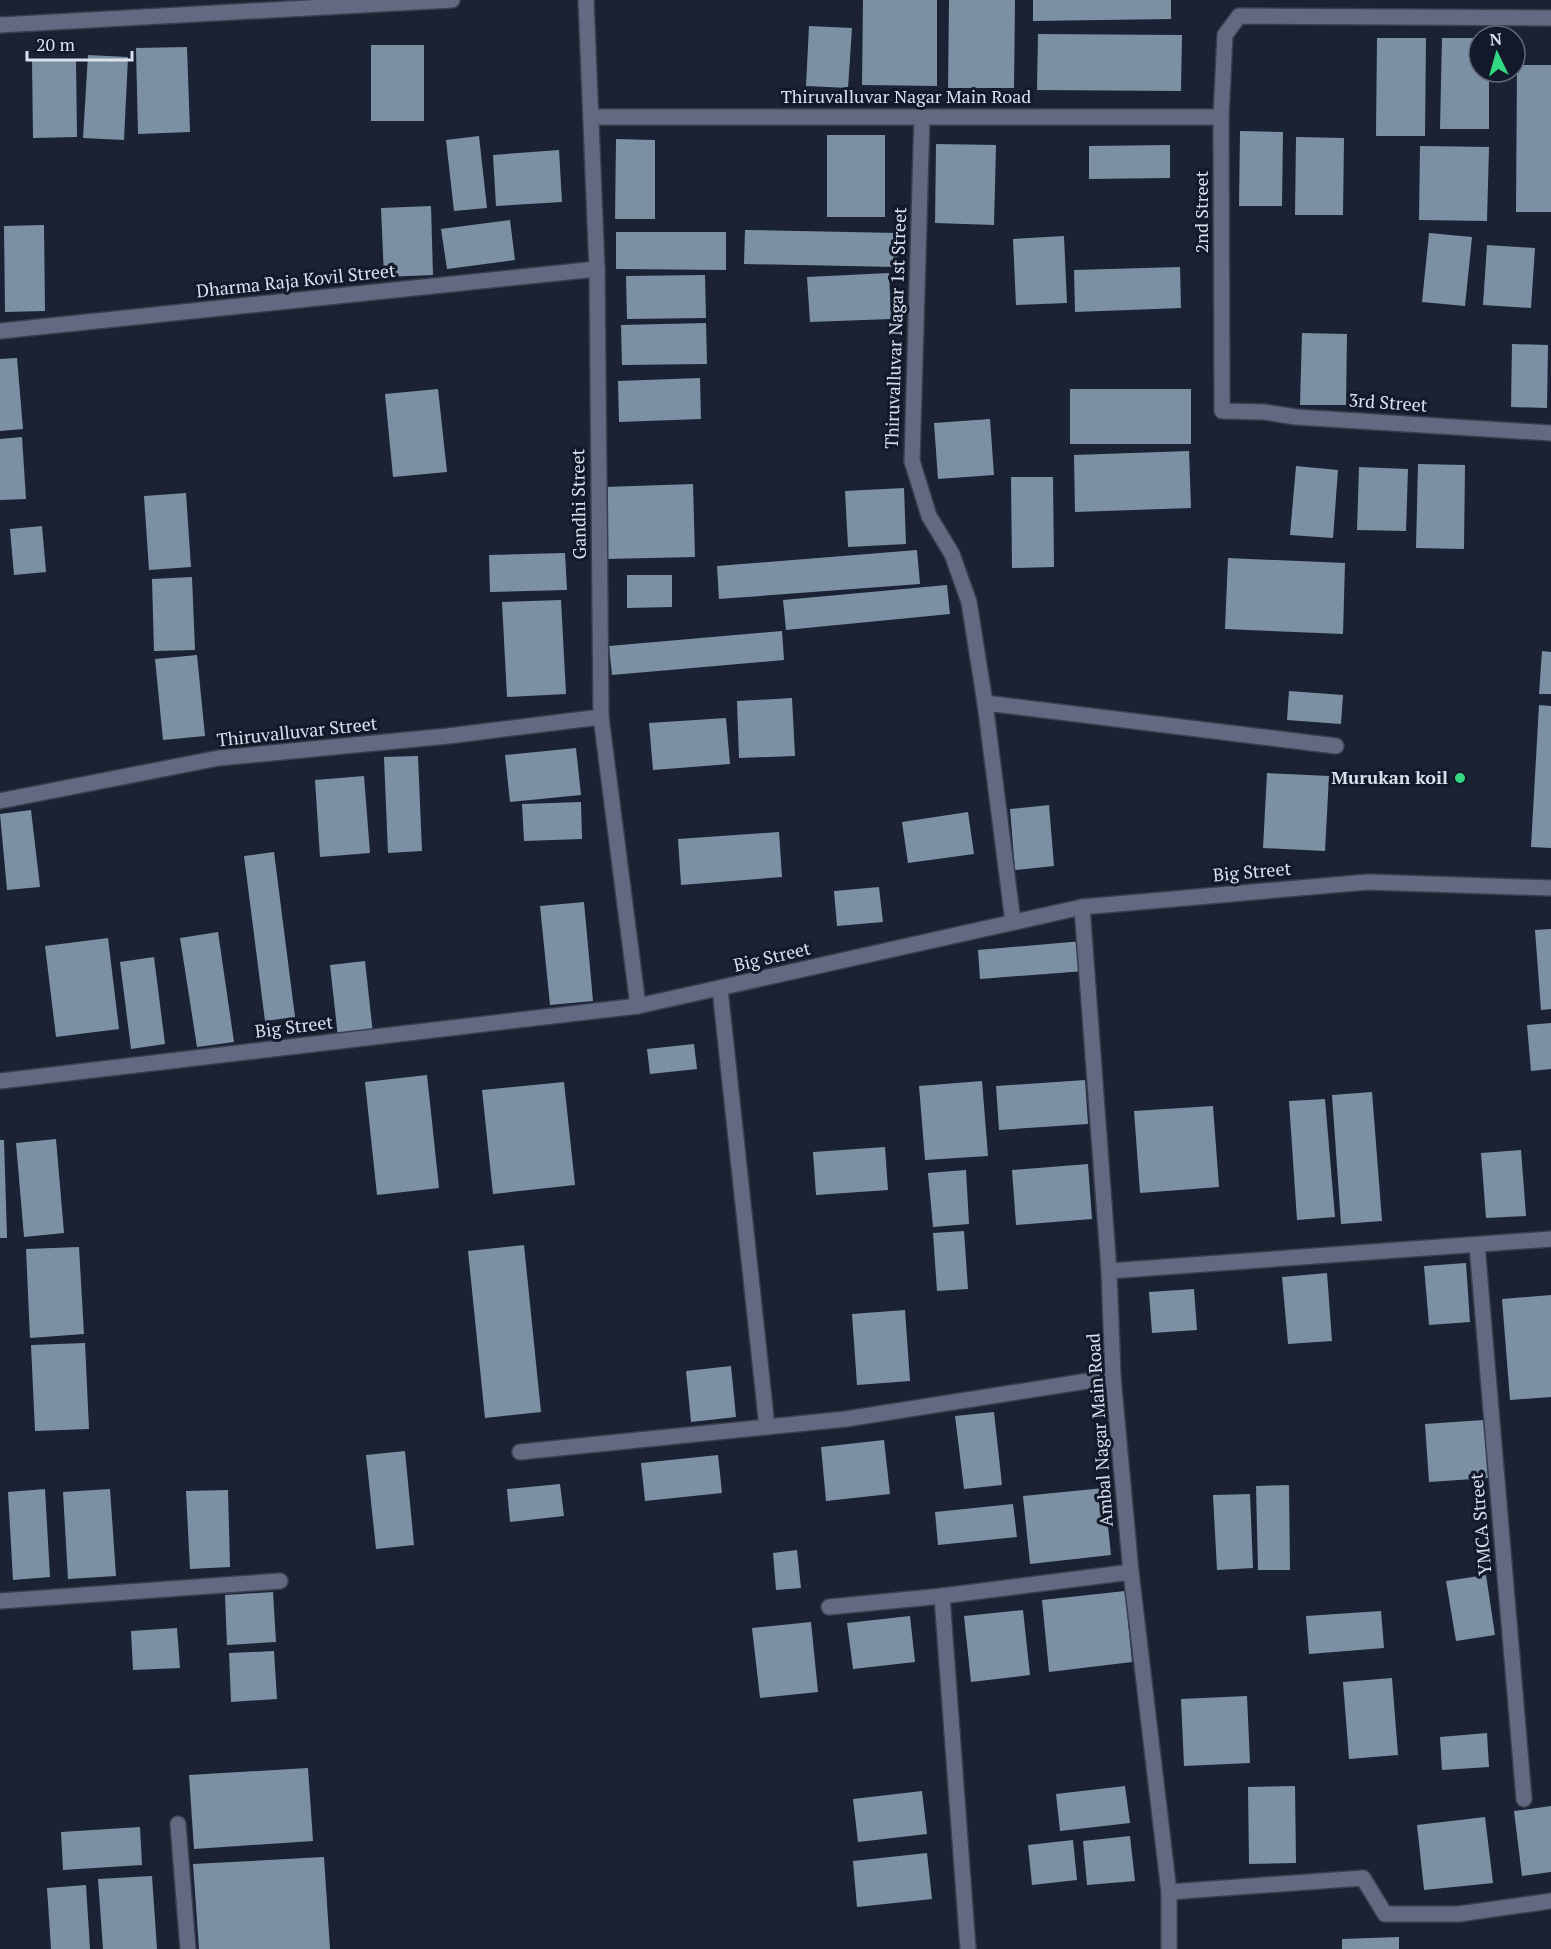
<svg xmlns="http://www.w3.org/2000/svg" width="1551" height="1949" font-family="'PT Serif',serif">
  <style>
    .building { fill: #7c90a3 }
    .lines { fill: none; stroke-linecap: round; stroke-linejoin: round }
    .minor-casing { stroke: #393e4d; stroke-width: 18 }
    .minor { stroke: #616a80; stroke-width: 15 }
    .poi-dot { fill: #33d882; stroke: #12192a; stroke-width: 2 }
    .labels { text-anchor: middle; stroke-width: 6; stroke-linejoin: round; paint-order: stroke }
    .street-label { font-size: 18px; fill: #dae0ec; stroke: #12192a }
    .poi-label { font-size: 18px; font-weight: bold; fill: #dae0ec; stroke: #12192a; text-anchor: end }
  </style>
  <rect width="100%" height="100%" fill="#1b2234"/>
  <!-- building -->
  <g class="building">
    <path d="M863,0H937V86L862,85Z"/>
    <path d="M949,0H1015L1014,88H948Z"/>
    <path d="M1033,0H1171V19L1033,21Z"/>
    <path d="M809,26L852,28L848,88L806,86Z"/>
    <path d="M1038,34L1182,35L1181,91L1037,90Z"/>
    <path d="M1377,38H1426L1425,136H1376Z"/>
    <path d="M1442,38H1479V72H1489V129H1440Z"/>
    <rect x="371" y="45" width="53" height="76"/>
    <path d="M187,47L190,132L138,134L136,48Z"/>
    <path d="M88,55L128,57L124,140L83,138Z"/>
    <path d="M76,59L77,137L33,138L32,60Z"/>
    <path d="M1517,65H1551V212H1516Z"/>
    <path d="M1240,131L1283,132L1282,206H1239Z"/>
    <rect x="827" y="135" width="58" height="82"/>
    <path d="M479,136L487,208L454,211L446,140Z"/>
    <path d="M1296,137L1344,138L1343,215H1295Z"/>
    <path d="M616,139L655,140V219H615Z"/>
    <path d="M936,144L996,145L994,225L935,223Z"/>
    <path d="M1170,145V178L1089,179V146Z"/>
    <path d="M1420,146L1489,147L1487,221L1419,220Z"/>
    <path d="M559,150L562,202L496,206L493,155Z"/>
    <path d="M431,206L433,275L384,277L381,208Z"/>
    <path d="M510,220L515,260L447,269L441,229Z"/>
    <path d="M44,225L45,311L5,312L4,226Z"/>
    <path d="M745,230L898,233L897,267L744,264Z"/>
    <path d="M616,232H726V270L616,269Z"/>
    <path d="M1429,233L1472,237L1465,306L1422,302Z"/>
    <path d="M1064,236L1067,303L1016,305L1013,239Z"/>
    <path d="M1487,245L1535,248L1531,308L1483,305Z"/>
    <path d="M1180,267L1181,308L1075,312L1074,270Z"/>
    <path d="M889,273L891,319L810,322L807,277Z"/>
    <path d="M705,275L706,318L627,319L626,276Z"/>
    <path d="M706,323L707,364L622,365L621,325Z"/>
    <path d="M1302,333L1347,334L1346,405H1300Z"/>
    <path d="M1512,344L1548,345L1547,408L1511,407Z"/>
    <path d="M17,358L23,429L0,431V359Z"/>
    <path d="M700,378L701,419L619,422L618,381Z"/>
    <path d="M438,389L447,472L393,477L385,394Z"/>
    <rect x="1070" y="389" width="121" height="55"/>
    <path d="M990,419L994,475L938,479L934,423Z"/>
    <path d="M22,437L26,499L0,500V439Z"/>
    <path d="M1189,451L1191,508L1075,512L1074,455Z"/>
    <path d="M1418,464L1465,465L1464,549L1416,548Z"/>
    <path d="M1296,466L1338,470L1333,538L1290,535Z"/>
    <path d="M1359,467L1408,469L1406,531L1357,530Z"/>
    <path d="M1011,477H1053L1054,567L1012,568Z"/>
    <path d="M693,484L695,557L605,559L604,487Z"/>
    <path d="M904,488L906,544L848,547L845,491Z"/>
    <path d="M186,493L191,567L149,570L144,496Z"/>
    <path d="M42,526L46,572L14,575L10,529Z"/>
    <path d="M917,550L920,584L719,599L717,566Z"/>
    <path d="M565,553L567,590L490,592L489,555Z"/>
    <path d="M1228,558L1345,563L1343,634L1225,629Z"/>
    <path d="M627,575H672V607L627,608Z"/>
    <path d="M192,577L195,650L154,651L152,579Z"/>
    <path d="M947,585L950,614L786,630L783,600Z"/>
    <path d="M561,600L566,694L507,697L502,602Z"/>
    <path d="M782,631L784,660L612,675L609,646Z"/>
    <path d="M1542,651L1551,652V694H1539Z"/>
    <path d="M197,655L205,736L163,740L155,659Z"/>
    <path d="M1289,691L1343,695L1341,724L1287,720Z"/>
    <path d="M792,698L795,756L739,758L737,701Z"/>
    <path d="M1539,705L1551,706V848L1531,847Z"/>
    <path d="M726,718L730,764L653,770L649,723Z"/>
    <path d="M576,748L581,795L510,802L505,755Z"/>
    <path d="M418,756L422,851L388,853L384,757Z"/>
    <path d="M1267,773L1329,776L1325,851L1263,848Z"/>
    <path d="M364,776L370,853L320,857L315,780Z"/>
    <path d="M581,802L582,839L524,841L522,804Z"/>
    <path d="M1049,805L1054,866L1015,870L1010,809Z"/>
    <path d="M31,810L40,887L7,890L0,814Z"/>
    <path d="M968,812L974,854L908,863L902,822Z"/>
    <path d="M779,832L782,877L681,885L678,839Z"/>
    <path d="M274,852L295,1017L265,1021L244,856Z"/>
    <path d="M879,887L883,922L837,926L834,891Z"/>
    <path d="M584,902L593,1001L550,1005L540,906Z"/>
    <path d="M1551,929V1009L1541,1010L1535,930Z"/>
    <path d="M218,932L234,1042L197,1047L180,938Z"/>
    <path d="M108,938L119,1029L56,1037L45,946Z"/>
    <path d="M1083,941L1085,971L980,979L978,950Z"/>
    <path d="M154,957L165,1044L131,1049L120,962Z"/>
    <path d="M365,961L373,1034L338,1037L330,965Z"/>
    <path d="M1551,1023V1069L1531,1071L1527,1025Z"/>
    <path d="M694,1044L697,1069L650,1074L647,1049Z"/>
    <path d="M427,1075L439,1188L377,1195L365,1082Z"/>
    <path d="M1085,1080L1088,1124L999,1130L996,1086Z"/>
    <path d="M982,1081L988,1156L925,1160L919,1086Z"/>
    <path d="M564,1082L575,1185L493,1194L482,1090Z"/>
    <path d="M1372,1092L1382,1221L1341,1224L1332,1095Z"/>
    <path d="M1325,1099L1335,1217L1297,1220L1289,1101Z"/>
    <path d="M1213,1106L1219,1187L1140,1193L1134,1111Z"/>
    <path d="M56,1139L64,1233L24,1237L16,1143Z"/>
    <path d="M0,1140H4L7,1238H0Z"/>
    <path d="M885,1147L888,1190L816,1195L813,1152Z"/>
    <path d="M1521,1150L1526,1216L1486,1218L1481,1153Z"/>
    <path d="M1088,1164L1092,1219L1016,1225L1012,1170Z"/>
    <path d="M966,1170L969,1224L933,1227L928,1173Z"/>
    <path d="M964,1231L968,1289L937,1291L933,1233Z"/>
    <path d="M524,1245L541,1412L485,1418L468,1251Z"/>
    <path d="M79,1247L84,1334L30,1338L26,1249Z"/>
    <path d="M1466,1263L1470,1322L1429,1325L1424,1266Z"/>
    <path d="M1327,1273L1332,1341L1288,1344L1282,1277Z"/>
    <path d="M1194,1289L1197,1330L1152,1333L1149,1292Z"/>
    <path d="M1551,1295V1397L1510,1400L1502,1299Z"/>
    <path d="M905,1310L910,1381L857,1385L852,1314Z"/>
    <path d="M85,1343L89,1429L35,1431L31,1345Z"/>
    <path d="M731,1366L736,1417L691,1422L686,1371Z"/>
    <path d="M994,1412L1002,1485L964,1489L955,1416Z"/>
    <path d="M1484,1420L1488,1478L1429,1482L1425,1424Z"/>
    <path d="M884,1440L890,1494L826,1501L821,1447Z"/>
    <path d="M405,1451L414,1545L376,1549L366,1455Z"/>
    <path d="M718,1455L722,1493L645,1501L641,1463Z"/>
    <path d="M560,1484L564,1516L510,1522L507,1489Z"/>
    <path d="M1289,1485L1290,1570H1258L1256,1486Z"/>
    <path d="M1104,1488L1111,1555L1030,1564L1023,1496Z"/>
    <path d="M45,1489L50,1577L13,1580L8,1492Z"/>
    <path d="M110,1489L116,1576L68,1579L63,1492Z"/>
    <path d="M228,1490L230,1567L190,1569L186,1491Z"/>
    <path d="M1250,1494L1253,1568L1217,1570L1213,1495Z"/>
    <path d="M1013,1504L1017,1537L938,1545L935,1512Z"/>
    <path d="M797,1550L801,1588L776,1590L773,1553Z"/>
    <path d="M1486,1575L1495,1635L1456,1641L1446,1581Z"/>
    <path d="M1125,1591L1132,1662L1049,1672L1042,1600Z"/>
    <path d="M273,1592L276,1642L227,1645L225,1595Z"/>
    <path d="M1023,1610L1030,1675L971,1682L964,1616Z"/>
    <path d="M1381,1611L1384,1648L1309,1654L1306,1616Z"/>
    <path d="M910,1616L915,1662L853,1669L847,1623Z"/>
    <path d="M811,1622L818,1692L760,1698L752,1628Z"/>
    <path d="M177,1628L180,1668L133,1670L131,1631Z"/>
    <path d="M274,1651L277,1699L231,1702L229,1653Z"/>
    <path d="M1392,1678L1398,1755L1349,1759L1343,1682Z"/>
    <path d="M1247,1696L1250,1763L1184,1766L1181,1699Z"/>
    <path d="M1487,1733L1489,1767L1442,1770L1440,1737Z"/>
    <path d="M308,1768L313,1841L194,1849L189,1775Z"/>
    <path d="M1125,1786L1130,1823L1060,1831L1056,1794Z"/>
    <path d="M1295,1786L1296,1863L1249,1864L1248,1787Z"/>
    <path d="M922,1791L927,1834L858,1842L853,1799Z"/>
    <path d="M1551,1806V1872L1522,1876L1514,1811Z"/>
    <path d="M1485,1817L1493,1883L1424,1890L1417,1825Z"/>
    <path d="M140,1827L142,1865L63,1870L61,1832Z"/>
    <path d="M1130,1836L1135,1881L1087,1885L1083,1841Z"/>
    <path d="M1073,1840L1077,1880L1032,1885L1028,1845Z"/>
    <path d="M927,1853L932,1899L857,1907L853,1861Z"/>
    <path d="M324,1857L330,1949H199L193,1864Z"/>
    <path d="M152,1876L157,1949H103L98,1879Z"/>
    <path d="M86,1885L90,1949H51L47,1888Z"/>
    <path d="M1399,1937V1949H1342V1939Z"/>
  </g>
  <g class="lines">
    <defs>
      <g id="minor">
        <path d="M586,0L597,269L601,717L638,1006"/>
        <path d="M1551,18L1239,16L1225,35L1221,117L1222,411L1264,412L1296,417L1551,433"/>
        <path d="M0,25L452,0"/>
        <path d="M591,117H1221"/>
        <path d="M922,117L912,461L929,516L952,554L969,602L985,703L1013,922"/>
        <path d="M0,331L597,269"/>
        <path d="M985,703L1336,746"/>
        <path d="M0,801L219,758L448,736L601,717"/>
        <path d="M1082,907L1109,1271L1113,1377L1131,1572L1169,1892V1949"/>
        <path d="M720,989L767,1427"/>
        <path d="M0,1081L638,1006L1082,907L1368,882L1551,888"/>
        <path d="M1477,1245L1524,1799"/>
        <path d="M1109,1271L1551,1239"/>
        <path d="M520,1452L846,1419L1113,1377"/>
        <path d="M942,1596L968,1949"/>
        <path d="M0,1601L280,1581"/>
        <path d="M829,1607L942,1596L1131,1572"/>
        <path d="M178,1824L188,1949"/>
        <path d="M1169,1892L1363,1878L1385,1914H1459L1551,1901"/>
      </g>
    </defs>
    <!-- minor casing -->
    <use href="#minor" class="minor-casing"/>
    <!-- minor -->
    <use href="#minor" class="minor"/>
  </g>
  <!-- markers -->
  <circle class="poi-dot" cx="1460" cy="778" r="6"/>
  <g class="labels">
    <!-- street labels -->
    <g class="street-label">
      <text x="906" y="103">Thiruvalluvar Nagar Main Road</text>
      <text transform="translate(1202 212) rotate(-90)" y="6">2nd Street</text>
      <text transform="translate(296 281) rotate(-6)" y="6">Dharma Raja Kovil Street</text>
      <text transform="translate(896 328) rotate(-88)" y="6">Thiruvalluvar Nagar 1st Street</text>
      <text transform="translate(1388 403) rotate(4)" y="6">3rd Street</text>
      <text transform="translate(579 504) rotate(-91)" y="6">Gandhi Street</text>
      <text transform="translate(297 732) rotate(-6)" y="6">Thiruvalluvar Street</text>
      <text transform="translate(1252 872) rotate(-5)" y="6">Big Street</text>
      <text transform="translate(772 957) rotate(-13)" y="6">Big Street</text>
      <text transform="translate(294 1027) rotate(-7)" y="6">Big Street</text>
      <text transform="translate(1100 1430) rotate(-94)" y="6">Ambal Nagar Main Road</text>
      <text transform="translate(1481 1524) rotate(-95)" y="6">YMCA Street</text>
    </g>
    <!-- poi labels -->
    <g class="poi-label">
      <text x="1448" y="784">Murukan koil</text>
    </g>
  </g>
  <!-- north arrow -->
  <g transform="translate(1497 54) rotate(355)"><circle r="28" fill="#12192a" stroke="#626978" stroke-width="1.5"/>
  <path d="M0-4.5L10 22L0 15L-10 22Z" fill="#33d882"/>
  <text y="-9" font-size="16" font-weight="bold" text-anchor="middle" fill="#dae0ec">N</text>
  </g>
  <!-- scale -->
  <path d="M27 51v9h105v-9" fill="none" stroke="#dae0ec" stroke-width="3"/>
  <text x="36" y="51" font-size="18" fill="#dae0ec" stroke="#12192a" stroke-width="4.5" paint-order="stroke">20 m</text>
</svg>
